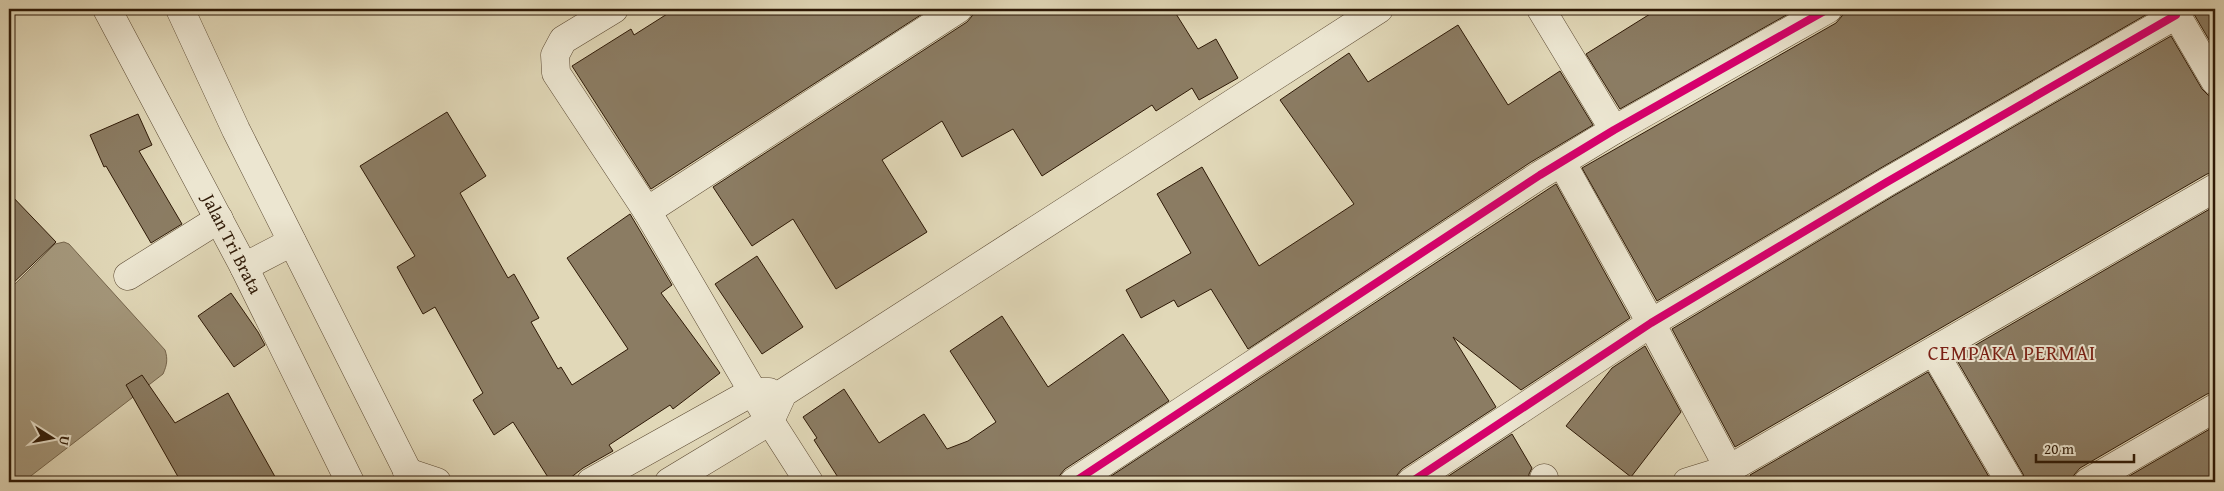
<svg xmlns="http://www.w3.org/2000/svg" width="2224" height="491" font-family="'Gentium Book Plus',serif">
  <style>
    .water { fill: #a4977b; stroke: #75654c }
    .building { fill: #8b7c63; stroke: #2e1906 }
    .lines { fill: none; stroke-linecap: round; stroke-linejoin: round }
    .minor-casing { stroke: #5b4932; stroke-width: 29 }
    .minor { stroke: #ece6d1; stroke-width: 28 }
    .cycleway-casing { stroke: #ece6d1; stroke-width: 11 }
    .cycleway { stroke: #d6006c; stroke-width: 8 }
    .labels { text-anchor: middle; stroke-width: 4; stroke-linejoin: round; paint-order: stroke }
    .street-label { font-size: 18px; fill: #2e1906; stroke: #ece6d1 }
    .quarter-label { font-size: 20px; letter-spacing: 1px; fill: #7a1f14; stroke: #ece6d1 }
  </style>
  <rect width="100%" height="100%" fill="#e1d8b8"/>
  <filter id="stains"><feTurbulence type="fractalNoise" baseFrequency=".004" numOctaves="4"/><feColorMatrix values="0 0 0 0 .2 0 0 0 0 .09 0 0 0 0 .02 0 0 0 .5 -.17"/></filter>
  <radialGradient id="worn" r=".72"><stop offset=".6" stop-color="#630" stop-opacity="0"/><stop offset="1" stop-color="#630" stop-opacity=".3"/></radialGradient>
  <!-- water -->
  <path class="water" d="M64,242L69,244L165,350C168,359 167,365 163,374L23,482H9V290L55,244Z"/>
  <!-- building -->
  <g class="building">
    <path d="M675,9H930L651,189L572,66L631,29L634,35Z"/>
    <path d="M974,9H1173L1198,49L1216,39L1238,78L1199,100L1192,88L1156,111L1152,105L1042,176L1013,129L962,157L942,121L882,160L927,232L836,289L793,219L752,246L713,187L967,22L972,16Z"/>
    <path d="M1658,9H1797L1620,109L1586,54Z"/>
    <path d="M1844,9H2156L1879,169L1657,301L1582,168L1836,23L1842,16Z"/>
    <path d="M2191,9H2215V50Z"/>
    <path d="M1458,25L1508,105L1560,71L1593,125L1531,162L1248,349L1211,289L1178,307L1174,300L1141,318L1126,290L1191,253L1157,194L1202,167L1259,266L1354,204L1280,100L1349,53L1368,82Z"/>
    <path d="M2171,36L2202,89L2208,95L2215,97V172L2207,174L1735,447L1672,329L1895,195Z"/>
    <path d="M447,112L486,176L460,193L508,278L514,274L539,318L531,322L558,369L561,367L572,385L628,349L567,258L630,214L672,285L661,293L720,373L673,409L670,405L609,445L613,451L583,468L565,482H551L513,422L494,435L473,400L483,393L435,307L423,314L397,267L415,256L360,166Z"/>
    <path d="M138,114L152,145L139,151L182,224L151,243L106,166L104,167L90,135Z"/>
    <path d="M1556,184L1630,318L1521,390L1453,337L1496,407L1402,469L1397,475L1396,482H1102Z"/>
    <path d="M9,193L56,242L9,287Z"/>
    <path d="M2215,206V392L2207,394L2080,468L2074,475L2072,482H2026L2023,474L1955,357Z"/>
    <path d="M757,256L803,327L762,354L715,284Z"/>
    <path d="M231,293L258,332L265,345L234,367L198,316Z"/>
    <path d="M1002,316L1048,387L1123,334L1169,401L1065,469L1060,475L1058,482H841L814,440L817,438L803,417L844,389L879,443L924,414L947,449L968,441L996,422L950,351Z"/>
    <path d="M1645,346L1681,412L1631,477L1566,426L1612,368Z"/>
    <path d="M1928,372L1992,482H1754L1750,475Z"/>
    <path d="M142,375L175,423L228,393L278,482H181L126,385Z"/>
    <path d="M2215,426V482H2119Z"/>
    <path d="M1512,434L1532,468L1529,474V482H1446L1444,479Z"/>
  </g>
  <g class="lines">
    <defs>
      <g id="minor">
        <path d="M107,9L244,267L350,482"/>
        <path d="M180,9L236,130L413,482"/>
        <path d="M614,9L563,40L555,55L556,73L647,211L770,421L809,482"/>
        <path d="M1541,9L1614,130"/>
        <path d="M2173,9L2215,81"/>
        <path d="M1562,163L1651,323L1729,469"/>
        <path d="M647,211L958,9"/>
        <path d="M244,267L292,242"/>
        <path d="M128,276L219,219"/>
        <path d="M1934,352L2010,482"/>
        <path d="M407,472L437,482"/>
        <path d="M1544,478L1545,482"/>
        <path d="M591,482L752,392H769"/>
        <path d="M669,482L770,421L783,393L1379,9"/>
        <path d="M1074,482L1540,175L1614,130L1828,9"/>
        <path d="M1411,482L1651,323L1887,182L2176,15"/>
        <path d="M1687,482L1729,469L2215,188"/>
        <path d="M2088,482L2215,408"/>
      </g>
    </defs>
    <!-- minor casing -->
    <use href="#minor" class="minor-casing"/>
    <!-- minor -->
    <use href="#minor" class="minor"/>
    <defs>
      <g id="cycleway">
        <path d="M1074,482L1540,175L1614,130L1828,9"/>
        <path d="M1411,482L1651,323L1887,182L2176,15"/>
      </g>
    </defs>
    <!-- cycleway casing -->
    <use href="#cycleway" class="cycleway-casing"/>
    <!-- cycleway -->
    <use href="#cycleway" class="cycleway"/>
  </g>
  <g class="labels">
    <!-- street labels -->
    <g class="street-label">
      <text transform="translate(232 244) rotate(63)" y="6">Jalan Tri Brata</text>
    </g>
    <!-- quarter labels -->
    <g class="quarter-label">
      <text x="2012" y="360">CEMPAKA PERMAI</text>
    </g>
  </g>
  <!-- margin -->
  <rect width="2224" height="491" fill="none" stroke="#e1d8b8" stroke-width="30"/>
  <rect x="10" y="10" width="2204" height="471" fill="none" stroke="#2e1906" stroke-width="2.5"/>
  <rect x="15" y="15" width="2194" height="461" fill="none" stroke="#2e1906"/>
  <!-- north arrow -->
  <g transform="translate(52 438) rotate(101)" stroke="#ece6d1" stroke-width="4" paint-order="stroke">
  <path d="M0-4L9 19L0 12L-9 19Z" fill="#2e1906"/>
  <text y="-8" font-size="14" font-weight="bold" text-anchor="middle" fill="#2e1906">U</text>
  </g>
  <!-- scale -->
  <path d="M2036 454v8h98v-8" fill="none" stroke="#2e1906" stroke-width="2.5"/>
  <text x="2044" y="454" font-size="15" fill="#2e1906" stroke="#ece6d1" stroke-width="4" paint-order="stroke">20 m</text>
  <rect width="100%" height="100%" filter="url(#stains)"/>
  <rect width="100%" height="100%" fill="url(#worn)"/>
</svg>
